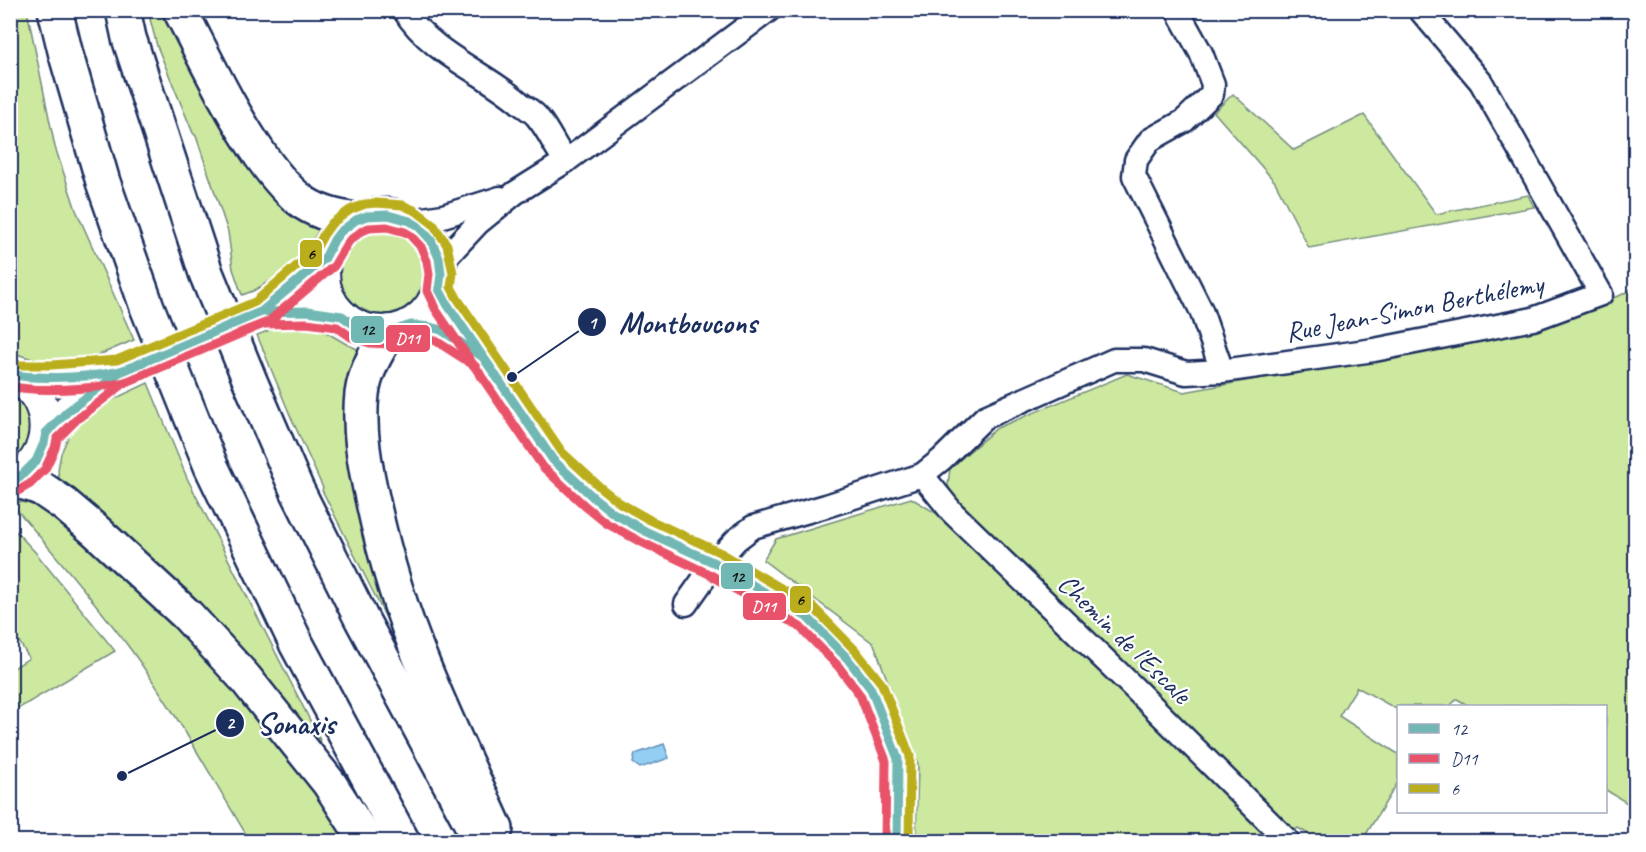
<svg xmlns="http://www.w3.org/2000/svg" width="1646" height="852" font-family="Caveat,sans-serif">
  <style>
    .green { fill: #cde89f; stroke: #748c7e; stroke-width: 1.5 }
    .water { fill: #92cff3; stroke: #628fb7; stroke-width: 1.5 }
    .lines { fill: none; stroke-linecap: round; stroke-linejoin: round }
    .street-casing { stroke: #1b2f5e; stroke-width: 27 }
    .secondary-casing { stroke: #1b2f5e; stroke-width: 36 }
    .highway-casing { stroke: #1b2f5e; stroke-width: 38 }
    .street { stroke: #fff; stroke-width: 22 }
    .secondary { stroke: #fff; stroke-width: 32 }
    .highway { stroke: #fff; stroke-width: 33 }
    .secondary-bridge-casing { stroke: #1b2f5e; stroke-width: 36; stroke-linecap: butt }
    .secondary-bridge { stroke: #fff; stroke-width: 32 }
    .bus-1-casing { stroke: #fff; stroke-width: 14 }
    .bus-2-casing { stroke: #fff; stroke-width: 14 }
    .bus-3-casing { stroke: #fff; stroke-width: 14 }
    .bus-1 { stroke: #71b7b3; stroke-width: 9 }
    .bus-2 { stroke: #e8526b; stroke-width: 9 }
    .bus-3 { stroke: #bbae1c; stroke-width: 9 }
    .labels { text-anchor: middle; stroke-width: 4.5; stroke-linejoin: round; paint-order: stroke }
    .street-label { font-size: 28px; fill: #1b2f5e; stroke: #fff }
    .leader { fill: none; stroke: #1b2f5e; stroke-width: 2 }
    .callout-dot { fill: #1b2f5e; stroke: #fff; stroke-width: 2 }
    .mark-label { font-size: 18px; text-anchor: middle; font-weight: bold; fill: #fff }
    .callout-label { font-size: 30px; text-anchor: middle; font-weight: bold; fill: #1b2f5e; stroke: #fff; stroke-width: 4.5; stroke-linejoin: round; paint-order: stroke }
    .line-badge { stroke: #fff; stroke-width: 2 }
    .badge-label { font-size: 16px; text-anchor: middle; font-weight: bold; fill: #fff }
    .pale-badge-label { font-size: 16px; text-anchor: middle; font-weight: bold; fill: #111 }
  </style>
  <rect width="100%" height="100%" fill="#fff"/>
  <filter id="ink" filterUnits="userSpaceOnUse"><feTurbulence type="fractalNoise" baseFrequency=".0167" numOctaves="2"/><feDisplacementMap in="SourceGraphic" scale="12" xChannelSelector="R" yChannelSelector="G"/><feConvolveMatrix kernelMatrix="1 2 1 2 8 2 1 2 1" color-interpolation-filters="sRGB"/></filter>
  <g filter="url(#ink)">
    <!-- green -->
    <g class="green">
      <path d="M27,10L55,147L76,210L134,340C112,349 86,363 62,363C44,363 27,358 11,352L10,11Z"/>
      <path d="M148,11H168L320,228C317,245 299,263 286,273H283L253,291L242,295L233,269L228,232L196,136L193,133L157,46Z"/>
      <path d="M1233,94L1294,150L1364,115L1436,214L1528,195L1534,207L1309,248L1275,182L1214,112Z"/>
      <circle cx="382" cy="272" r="42"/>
      <path d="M1635,287V808L1606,790V706H1469L1457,699L1450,706H1398V710L1357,687L1339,716L1398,754V782L1362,841H1320L1298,828L1292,833L954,502L948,485L950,468L997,428L1127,374L1184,392L1523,331L1621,295Z"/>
      <path d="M289,323L312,324L348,345L367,353L404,654L322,490L323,488L290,415L257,335Z"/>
      <path d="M148,383L187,478L321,742L315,745L60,488L58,470L61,453L71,431L82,414Z"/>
      <path d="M11,392C37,414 35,442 11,464Z"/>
      <path d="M911,498L944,518L1280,842L916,841L918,764L874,644L763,560L776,539Z"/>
      <path d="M20,502L32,504L42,509L47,502L132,582L228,685L278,742L351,841H250C212,778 177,714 134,654C96,602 53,553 12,504Z"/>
      <path d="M11,526L36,553L115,651L11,713V670L29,658L11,628Z"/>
    </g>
    <!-- water -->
    <path class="water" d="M664,744L669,758L640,768L633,763L635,754Z"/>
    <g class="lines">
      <defs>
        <g id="street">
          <path d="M404,10C431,54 483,71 520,103C526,108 534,112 538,118C549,131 555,148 566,161"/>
          <path d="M1177,10L1201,53L1213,84L1212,94L1184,121L1150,140L1136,160L1134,176L1201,310L1222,371"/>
          <path d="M410,221L443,216L500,198"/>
          <path d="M441,267L449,254L478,223L515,193L566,161L769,10"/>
          <path d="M439,289L447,304L553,460L593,497L613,513L645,531L715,563L807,617L847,658L871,689L898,759L897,842"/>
          <path d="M411,325L441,330L474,351"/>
          <path d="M922,475L952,512L1134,688L1289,842"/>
          <path d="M686,604L715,563L736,540L753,527L826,506L922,475L942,459L985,417L1114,360H1144L1186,373L1222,371L1374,350L1533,319L1601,294L1481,82L1420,10"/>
        </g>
        <g id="secondary">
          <circle cx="382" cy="273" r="59"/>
          <path d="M261,312L325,258"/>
          <path d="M261,312L308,311L342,316"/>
          <path d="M10,374C58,395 57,460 10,482"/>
          <path d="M17,377H52L120,372"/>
          <path d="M46,433L68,411L120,372"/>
        </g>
        <g id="highway">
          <path d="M55,10L66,55L103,182L147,307L211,466L297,645L403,842"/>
          <path d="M123,10L129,38L206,273L250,381L297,490L361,618L481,842"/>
          <path d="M180,10C206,60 229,110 261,156C273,173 287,191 304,203C321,214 338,217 356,220"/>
          <path d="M389,332C377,351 365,371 362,394C358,430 365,467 373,502C385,558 402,614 424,667C446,721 472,775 496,829"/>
          <path d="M14,480L32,485L42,489L64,504L96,531L187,615L245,678L329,783L367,842"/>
        </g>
      </defs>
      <!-- street casing -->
      <use href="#street" class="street-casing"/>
      <!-- secondary casing -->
      <use href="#secondary" class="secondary-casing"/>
      <!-- highway casing -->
      <use href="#highway" class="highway-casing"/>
      <!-- street -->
      <use href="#street" class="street"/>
      <!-- secondary -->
      <use href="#secondary" class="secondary"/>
      <!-- highway -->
      <use href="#highway" class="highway"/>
      <defs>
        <path id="secondary-bridge" d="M120,372L261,312"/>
      </defs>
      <!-- secondary-bridge casing -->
      <use href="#secondary-bridge" class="secondary-bridge-casing"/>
      <!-- secondary-bridge -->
      <use href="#secondary-bridge" class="secondary-bridge"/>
      <defs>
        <g id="bus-1">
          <path d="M236,322L261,312L308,311L342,316L356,326L372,331L389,332L411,325L430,327L441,330L483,357L490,367"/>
          <path d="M10,374C36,380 108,378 131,367"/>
          <path d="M10,482L22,475L36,461L44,443L46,433L68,411L120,372L261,312L325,258L334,240L340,232L356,220L367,216L388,215L410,221L418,226L431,240L439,258L441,274L439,289L447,304L553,460L593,497L613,513L645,531L715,563L807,617L847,658L871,689L898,759L897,842"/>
        </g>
        <g id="bus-2">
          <path d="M240,333L263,324L307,323L337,327L351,337L370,343L390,344L412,337L428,339L436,341L475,366L480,374"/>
          <path d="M10,386C37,393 112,389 136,378"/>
          <path d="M16,492L30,484L45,469L55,448L57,439L76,420L126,382L268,322L334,266L349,241L362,231L369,228L387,227L405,232L410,235L421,247L427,261L429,274L427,291L436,310L543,467L585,506L606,523L639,541L709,574L800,627L838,666L860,695L886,761L885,842"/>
        </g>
        <path id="bus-3" d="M15,363L19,365H52L117,360L255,302L315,250L324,234L332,223L350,210L365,204L377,203L402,205L416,211L433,224L447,245L453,273L451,287L457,298L562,452L601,488L620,503L650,520L721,553L813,607L856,651L882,684L910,756L909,842"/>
      </defs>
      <!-- bus-1 casing -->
      <use href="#bus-1" class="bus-1-casing"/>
      <!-- bus-2 casing -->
      <use href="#bus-2" class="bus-2-casing"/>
      <!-- bus-3 casing -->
      <use href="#bus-3" class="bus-3-casing"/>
      <!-- bus-1 -->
      <use href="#bus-1" class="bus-1"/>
      <!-- bus-2 -->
      <use href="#bus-2" class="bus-2"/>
      <!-- bus-3 -->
      <use href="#bus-3" class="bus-3"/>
    </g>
  </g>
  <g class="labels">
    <!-- street labels -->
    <g class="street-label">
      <text transform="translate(1414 307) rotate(-11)" y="10">Rue Jean-Simon Berthélemy</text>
      <text transform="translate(1125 638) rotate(44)" y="10">Chemin de l'Escale</text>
    </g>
  </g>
  <!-- callouts -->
  <path class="leader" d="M512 377L592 322M122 776L230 723"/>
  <g class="callout-dot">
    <circle cx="512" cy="377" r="6"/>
    <circle cx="122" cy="776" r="6"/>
    <circle cx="592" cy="322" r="15"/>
    <circle cx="230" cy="723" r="15"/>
  </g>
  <g class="mark-label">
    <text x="592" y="329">1</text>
    <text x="230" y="729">2</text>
  </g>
  <g class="callout-label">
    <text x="688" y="333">Montboucons</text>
    <text x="296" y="734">Sonaxis</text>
  </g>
  <g class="line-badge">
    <rect x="299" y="239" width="24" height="29" rx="6" fill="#bbae1c"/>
    <rect x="350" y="315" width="35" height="29" rx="6" fill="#71b7b3"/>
    <rect x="385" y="324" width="46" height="29" rx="6" fill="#e8526b"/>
    <rect x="720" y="562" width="34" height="28" rx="6" fill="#71b7b3"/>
    <rect x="789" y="585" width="23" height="29" rx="6" fill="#bbae1c"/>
    <rect x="742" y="592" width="45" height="29" rx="6" fill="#e8526b"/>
  </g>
  <g class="badge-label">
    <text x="408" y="344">D11</text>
    <text x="764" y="612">D11</text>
  </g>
  <g class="pale-badge-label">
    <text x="311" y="259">6</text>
    <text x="367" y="335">12</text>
    <text x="737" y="582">12</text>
    <text x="800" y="605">6</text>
  </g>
  <!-- margin -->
  <rect width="1646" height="852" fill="none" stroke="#fff" stroke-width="36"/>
  <rect x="18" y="18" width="1610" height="816" fill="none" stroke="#1b2f5e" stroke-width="2" filter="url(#ink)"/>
  <!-- legend -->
  <rect x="1397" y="705" width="210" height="108" fill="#ffffff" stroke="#a4acbf" stroke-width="1.5"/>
  <rect x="1409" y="724" width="30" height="9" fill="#71b7b3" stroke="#a4acbf" stroke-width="1.5"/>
  <text x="1451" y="735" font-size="18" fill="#1b2f5e">12</text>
  <rect x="1409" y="754" width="30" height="9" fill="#e8526b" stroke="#a4acbf" stroke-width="1.5"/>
  <text x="1451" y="765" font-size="18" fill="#1b2f5e">D11</text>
  <rect x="1409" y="784" width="30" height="9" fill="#bbae1c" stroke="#a4acbf" stroke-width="1.5"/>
  <text x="1451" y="795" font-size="18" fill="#1b2f5e">6</text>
</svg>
